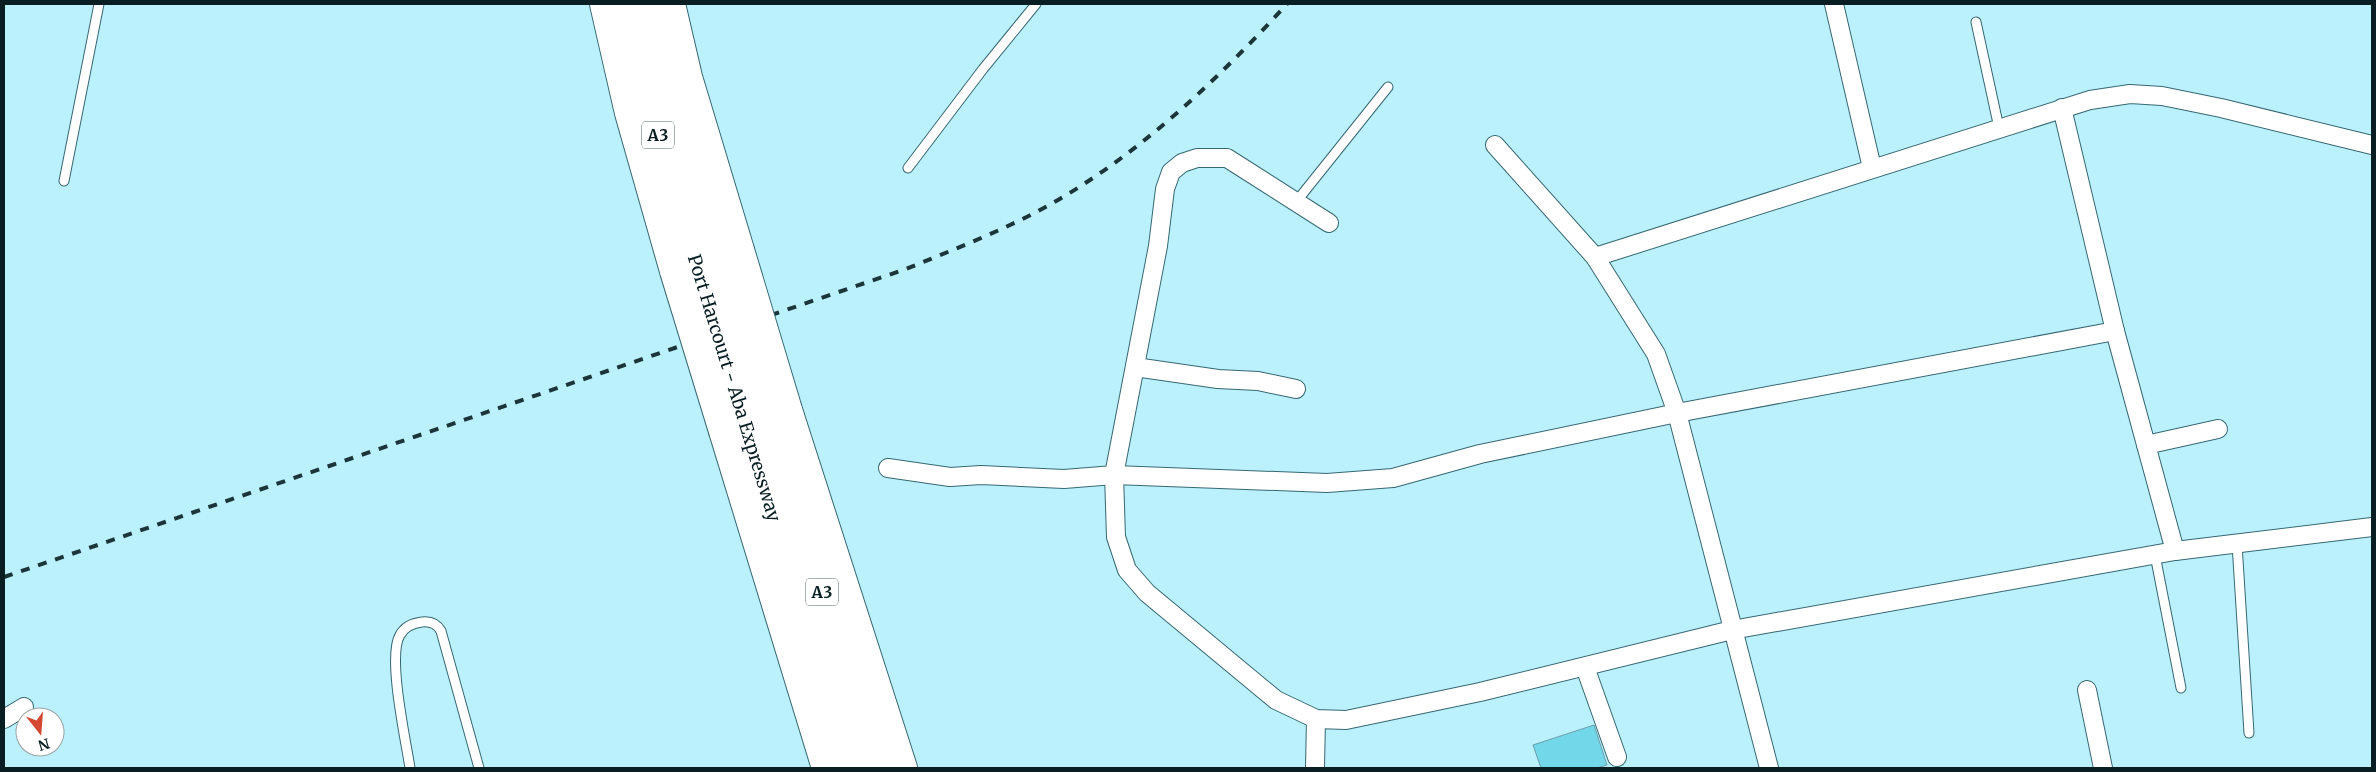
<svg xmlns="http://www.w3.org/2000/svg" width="2376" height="772" font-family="Merriweather,serif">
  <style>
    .building { fill: #73d7ea; stroke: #6b9ea9 }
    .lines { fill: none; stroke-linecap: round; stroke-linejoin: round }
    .lane-casing { stroke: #366872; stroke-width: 11 }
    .street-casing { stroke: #366872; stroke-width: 20 }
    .primary-casing { stroke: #366872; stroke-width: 30 }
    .highway-casing { stroke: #366872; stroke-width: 30 }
    .lane { stroke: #fff; stroke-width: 9 }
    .street { stroke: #fff; stroke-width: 18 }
    .primary { stroke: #fff; stroke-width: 28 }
    .highway { stroke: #fff; stroke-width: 28 }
    .rail { stroke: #1c353a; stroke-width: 4; stroke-dasharray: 9 9; stroke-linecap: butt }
    .primary-bridge-casing { stroke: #366872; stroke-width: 30; stroke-linecap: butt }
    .highway-bridge-casing { stroke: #366872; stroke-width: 30; stroke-linecap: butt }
    .primary-bridge { stroke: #fff; stroke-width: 28 }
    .highway-bridge { stroke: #fff; stroke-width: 28 }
    .labels { text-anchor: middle; stroke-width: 4; stroke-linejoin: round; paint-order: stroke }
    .shield { fill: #fff; stroke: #526264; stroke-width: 1 }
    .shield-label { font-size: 16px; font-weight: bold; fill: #081e22 }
    .street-label { font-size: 18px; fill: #081e22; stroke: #fff }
  </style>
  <rect width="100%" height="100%" fill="#bbf1fc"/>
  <!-- building -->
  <path class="building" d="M1594,725L1607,765L1597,768H1541L1533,745Z"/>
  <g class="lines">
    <defs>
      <g id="lane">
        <path d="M1976,22L1999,128"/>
        <path d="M908,168L983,69L1036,4"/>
        <path d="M64,181L99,4"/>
        <path d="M1296,202L1388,87"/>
        <path d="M2237,544L2249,733"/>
        <path d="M2155,555L2181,688"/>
        <path d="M410,768C406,741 387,656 400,635C405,626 413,623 422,622C431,621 437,624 441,631L479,768"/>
      </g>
      <g id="street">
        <path d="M1834,4L1872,168"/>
        <path d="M2062,108L2115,331L2175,551"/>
        <path d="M1495,145L1595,257L1656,354L1677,413L1769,768"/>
        <path d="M1329,223L1227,158H1197L1182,163L1171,172L1165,189L1158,246L1114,475L1116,537L1127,570L1147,593L1276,700L1316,719L1346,720L1480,692L1732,630L2175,551L2372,527"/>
        <path d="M1595,257L2090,100L2130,94L2162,96L2221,108L2372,145"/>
        <path d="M1135,367L1218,379L1258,381L1296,389"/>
        <path d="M2146,445L2218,429"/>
        <path d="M888,468L950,477L981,475L1064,479L1114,475L1327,483L1393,478L1480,454L1677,413L2115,331"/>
        <path d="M1585,667L1617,757"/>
        <path d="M2087,690L2103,768"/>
        <path d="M4,719L24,707"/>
        <path d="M1315,768L1316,719"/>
      </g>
      <g id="primary">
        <path d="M604,4L629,113L674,271"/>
        <path d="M671,4L688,77L740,250"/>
        <path d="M788,410L903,768"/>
        <path d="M723,431L826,768"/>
      </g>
      <g id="highway">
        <path d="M626,4L658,137L695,265"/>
        <path d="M650,4L691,171L719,259"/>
        <path d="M767,416L878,768"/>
        <path d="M745,424L854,768"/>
      </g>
    </defs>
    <!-- lane casing -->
    <use href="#lane" class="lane-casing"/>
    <!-- street casing -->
    <use href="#street" class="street-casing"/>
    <!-- primary casing -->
    <use href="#primary" class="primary-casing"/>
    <!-- highway casing -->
    <use href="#highway" class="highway-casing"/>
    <!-- lane -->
    <use href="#lane" class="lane"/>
    <!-- street -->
    <use href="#street" class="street"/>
    <!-- primary -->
    <use href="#primary" class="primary"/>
    <!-- highway -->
    <use href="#highway" class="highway"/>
    <!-- rail -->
    <path class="rail" d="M4,577L906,269C957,248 1010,228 1058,200C1145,149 1219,78 1287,4"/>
    <defs>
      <g id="primary-bridge">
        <path d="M740,250L788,410"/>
        <path d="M674,271L723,431"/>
      </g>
      <g id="highway-bridge">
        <path d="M719,259L767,416"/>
        <path d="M695,265L745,424"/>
      </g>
    </defs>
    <!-- primary-bridge casing -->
    <use href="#primary-bridge" class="primary-bridge-casing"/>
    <!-- highway-bridge casing -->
    <use href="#highway-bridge" class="highway-bridge-casing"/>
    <!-- primary-bridge -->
    <use href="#primary-bridge" class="primary-bridge"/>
    <!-- highway-bridge -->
    <use href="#highway-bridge" class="highway-bridge"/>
  </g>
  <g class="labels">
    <!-- shield labels -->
    <g class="shield">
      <rect x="642" y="121.5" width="32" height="27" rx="4"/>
      <rect x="806" y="578.5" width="32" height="27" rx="4"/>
    </g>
    <g class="shield-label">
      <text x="658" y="141">A3</text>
      <text x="822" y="598">A3</text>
    </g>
    <!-- street labels -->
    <g class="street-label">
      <text transform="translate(734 388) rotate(73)" y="6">Port Harcourt - Aba Expressway</text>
    </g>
  </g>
  <!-- border -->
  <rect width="2376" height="772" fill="none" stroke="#081e22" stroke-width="10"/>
  <!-- north arrow -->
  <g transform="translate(40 732) rotate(163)"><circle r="24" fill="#ffffff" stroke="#9ca5a7"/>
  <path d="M0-4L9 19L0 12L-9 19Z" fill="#d44832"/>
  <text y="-8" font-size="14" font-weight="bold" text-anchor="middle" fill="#081e22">N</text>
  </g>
</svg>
